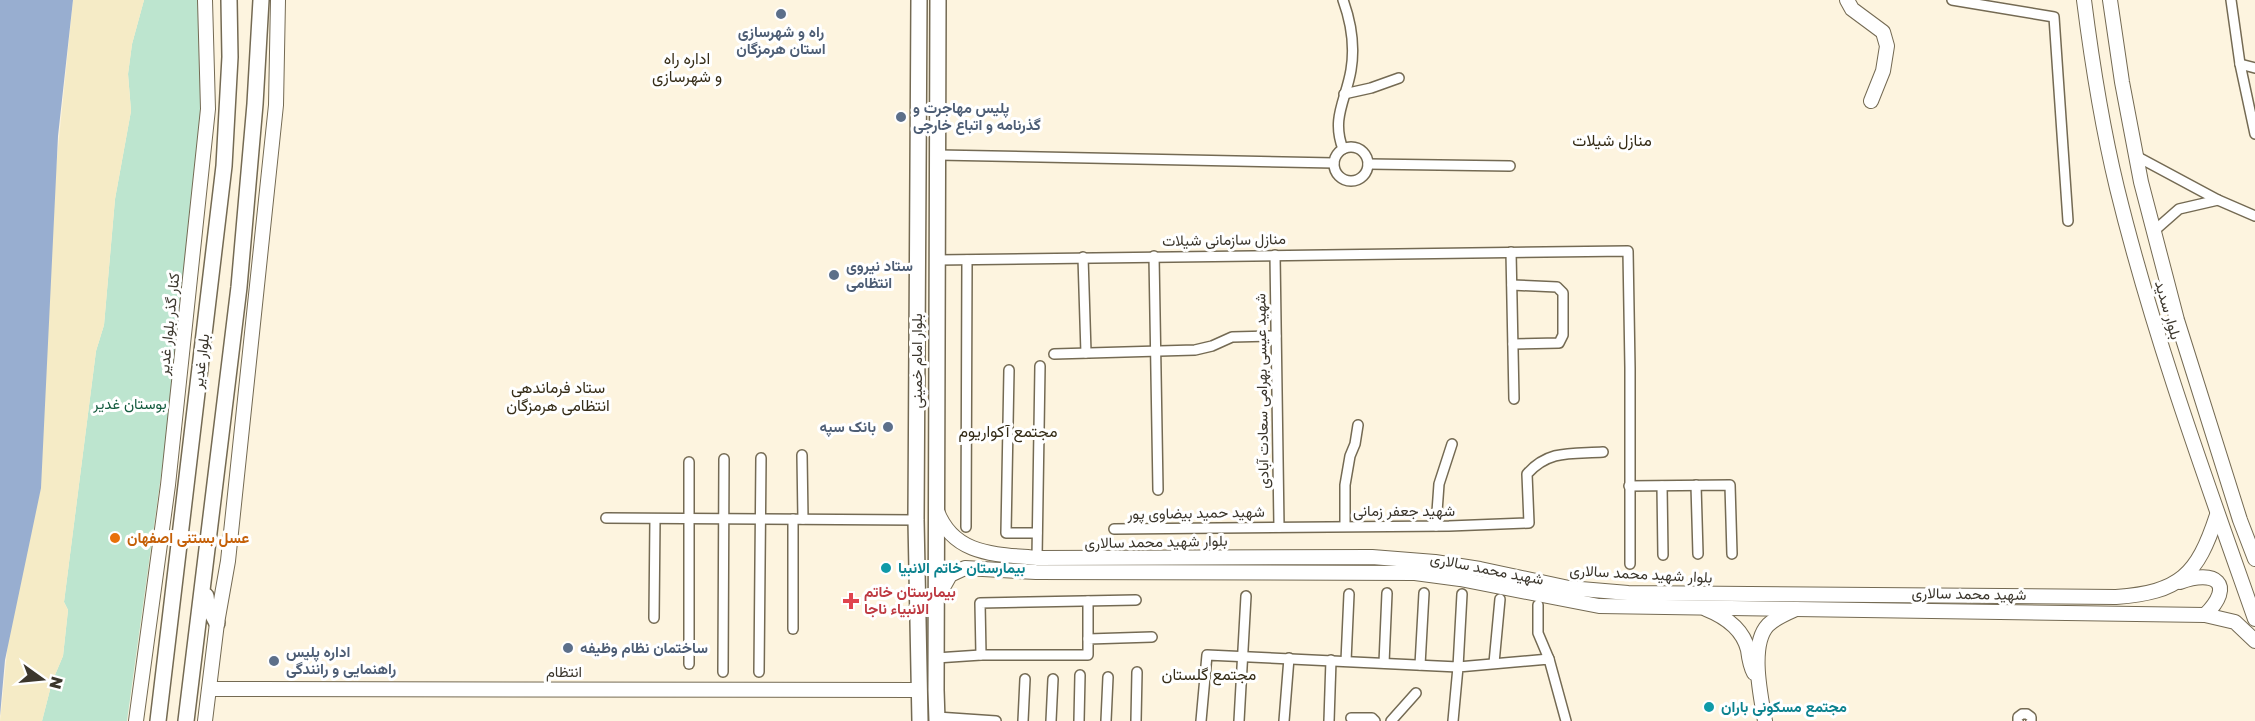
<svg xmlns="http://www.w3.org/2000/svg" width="2255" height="721" font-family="'Golos Text',Vazirmatn,sans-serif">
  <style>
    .green { fill: #bde5cf }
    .sand { fill: #f5ebc6 }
    .water { fill: #98aed0 }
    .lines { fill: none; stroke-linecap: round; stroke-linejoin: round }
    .street-casing { stroke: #746a53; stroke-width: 12 }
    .secondary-casing { stroke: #746a53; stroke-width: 16 }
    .primary-casing { stroke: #746a53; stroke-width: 18 }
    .street { stroke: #fff; stroke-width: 9 }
    .secondary { stroke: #fff; stroke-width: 14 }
    .primary { stroke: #fff; stroke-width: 15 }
    .service-dot { fill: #5c6f8a; stroke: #fff; stroke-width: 2 }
    .food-dot { fill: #e8710a; stroke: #fff; stroke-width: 2 }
    .culture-dot { fill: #0f9aa8; stroke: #fff; stroke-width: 2 }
    .health-dot { fill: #e0444e; stroke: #fff; stroke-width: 2 }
    .labels { text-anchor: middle; stroke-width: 6; stroke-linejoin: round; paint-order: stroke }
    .service-label { font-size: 15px; font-weight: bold; fill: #4e5e75; stroke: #fff; text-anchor: start }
    .street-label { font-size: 15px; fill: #3b362c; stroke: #fff }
    .park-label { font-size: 15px; fill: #145b3e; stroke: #fff }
    .food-label { font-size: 15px; font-weight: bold; fill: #c56008; stroke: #fff; text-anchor: start }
    .culture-label { font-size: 15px; font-weight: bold; fill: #0d838f; stroke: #fff; text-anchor: start }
    .health-label { font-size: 15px; font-weight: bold; fill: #be3a42; stroke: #fff; text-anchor: start }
    .neighbourhood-label { font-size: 16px; fill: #352c17; stroke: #fff }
  </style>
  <rect width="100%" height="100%" fill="#fdf4df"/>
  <!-- green -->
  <path class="green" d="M144,0H210L208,96L183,317L127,721H42L52,682L63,656L68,610L64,602L96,351L104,325L115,199L131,111L128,74L132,44Z"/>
  <!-- sand -->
  <path class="sand" d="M73,0H144L132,44L128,74L131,111L115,199L104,325L96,351L64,602L68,610L63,656L52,682L42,721H0Z"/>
  <!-- water -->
  <path class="water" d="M0,0H73L58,136L41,488L5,660L0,716Z"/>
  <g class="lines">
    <defs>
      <g id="street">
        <path d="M1343,0C1351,22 1355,46 1351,70C1346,100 1331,118 1343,149"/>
        <path d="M1952,0L2054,17L2068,221"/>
        <path d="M2231,0L2240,64L2255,134"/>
        <path d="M2240,64L2255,68"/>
        <path d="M1344,94L1371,88L1399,78"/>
        <circle cx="1351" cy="164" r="17"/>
        <path d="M938,155L1334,163"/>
        <path d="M2136,156L2218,200L2255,216"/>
        <path d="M1368,164L1510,166"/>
        <path d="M2154,231L2179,209L2218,200"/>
        <path d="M1511,252L1514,399"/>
        <path d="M1275,255L1279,527"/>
        <path d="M1154,256L1158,490"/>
        <path d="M1083,257L1086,353"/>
        <path d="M937,260L1628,251L1630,368V564"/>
        <path d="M1512,285L1557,287L1563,293V335L1559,343L1513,344"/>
        <path d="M1054,354L1195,350L1212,346L1232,337L1276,336"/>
        <path d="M1009,370L1006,533H1037"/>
        <path d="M802,455L803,519"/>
        <path d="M1696,485L1698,554"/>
        <path d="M1629,486L1730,485L1732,554"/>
        <path d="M1662,486L1663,555"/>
        <path d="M606,518L916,520"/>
        <path d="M793,519V629"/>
        <path d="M1345,526V485L1350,456L1355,444L1358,425"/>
        <path d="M1436,526L1439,484L1452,444"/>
        <path d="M966,527L967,260"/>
        <path d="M1114,529L1449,526L1529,523L1527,474C1549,449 1573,454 1603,452"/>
        <path d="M1037,558L1040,366"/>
        <path d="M1088,601V639"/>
        <path d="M1538,605V633L1549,659"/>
        <path d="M654,618L655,519"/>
        <path d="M981,655L980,603L1136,600"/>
        <path d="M936,658L981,655H1088V639L1152,637"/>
        <path d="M1346,661L1349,594"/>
        <path d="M1384,663L1387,593"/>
        <path d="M1494,663L1500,599"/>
        <path d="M689,664V462"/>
        <path d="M1420,665L1424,593"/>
        <path d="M723,672L724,459"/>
        <path d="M759,672L761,458"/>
        <path d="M937,717L996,721"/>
        <path d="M1351,718H1372L1375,721"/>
        <path d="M1023,721L1025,679"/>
        <path d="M1051,721L1053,679"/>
        <path d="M1079,721L1080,675"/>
        <path d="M1106,721L1108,677"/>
        <path d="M1136,721L1137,672"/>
        <path d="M1201,721L1207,655L1458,667L1462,594"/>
        <path d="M1239,721L1246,596"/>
        <path d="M1284,721L1289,658"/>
        <path d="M1329,721L1331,660"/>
        <path d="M1391,721L1416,693"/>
        <path d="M1453,721L1458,667L1549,659L1566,721"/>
        <path d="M2018,721V717L2022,714H2027L2031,717V721"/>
      </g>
      <g id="secondary">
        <path d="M1847,0L1852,9L1883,32L1887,46L1883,71L1871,101"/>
        <path d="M2084,0C2092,63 2102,126 2117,188C2153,335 2205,477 2255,619"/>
        <path d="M2110,0L2122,82L2141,182L2177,320L2240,520L2255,559"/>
        <path d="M937,511C954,556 996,554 1037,558L1372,557L1435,562L1480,569L1569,588L1628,593L2116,597C2180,592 2197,576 2217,515"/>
        <path d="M2180,582C2215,569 2236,584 2205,615"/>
        <path d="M936,600L950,575L965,568L1036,572L1415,573L1460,579L1599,606L2205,615L2235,622L2255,641"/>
        <path d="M1706,609C1726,617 1743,629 1748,650C1749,658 1750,666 1754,673"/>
        <path d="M210,689L919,690"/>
        <path d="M136,721L168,485L208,109L205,0"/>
        <path d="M205,721L217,623L228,561L276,105L278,0"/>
        <path d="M1765,721C1761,697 1749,645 1768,625C1775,618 1787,613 1796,609"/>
      </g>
      <g id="primary">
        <path d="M919,0L916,520L920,721"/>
        <path d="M206,596L207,604L217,623"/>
        <path d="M158,721L224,166L230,57L229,0"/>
        <path d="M186,721L239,287L255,104L261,0"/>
        <path d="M937,721L936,690L938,0"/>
      </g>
    </defs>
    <!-- street casing -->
    <use href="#street" class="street-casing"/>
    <!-- secondary casing -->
    <use href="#secondary" class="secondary-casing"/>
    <!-- primary casing -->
    <use href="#primary" class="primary-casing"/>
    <!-- street -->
    <use href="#street" class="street"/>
    <!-- secondary -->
    <use href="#secondary" class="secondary"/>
    <!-- primary -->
    <use href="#primary" class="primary"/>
  </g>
  <!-- markers -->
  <g class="service-dot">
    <circle cx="781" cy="14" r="6"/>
    <circle cx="901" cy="117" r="6"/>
    <circle cx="834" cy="275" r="6"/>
    <circle cx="888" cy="427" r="6"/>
    <circle cx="568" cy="648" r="6"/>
    <circle cx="274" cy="661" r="6"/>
  </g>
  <circle class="food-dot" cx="115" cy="538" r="6"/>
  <g class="culture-dot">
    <circle cx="886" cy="568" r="6"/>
    <circle cx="1709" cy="707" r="6"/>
  </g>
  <path class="health-dot" d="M848 592h6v6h6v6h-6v6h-6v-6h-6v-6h6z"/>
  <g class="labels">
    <!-- service labels -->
    <g class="service-label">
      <text x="781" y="37" text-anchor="middle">راه و شهرسازی<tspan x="781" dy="17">استان هرمزگان</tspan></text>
      <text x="913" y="113">پلیس مهاجرت و<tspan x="913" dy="17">گذرنامه و اتباع خارجى</tspan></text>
      <text x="846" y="271">ستاد نیروی<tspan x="846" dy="17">انتظامی</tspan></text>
      <text x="876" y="432" text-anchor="end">بانک سپه</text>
      <text x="580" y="653">ساختمان نظام وظیفه</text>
      <text x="286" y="657">اداره پلیس<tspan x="286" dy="17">راهنمایی و رانندگی</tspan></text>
    </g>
    <!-- street labels -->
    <g class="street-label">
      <text transform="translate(1224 240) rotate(-1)" y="5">منازل سازمانی شیلات</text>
      <text transform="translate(2168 310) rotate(74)" y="5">بلوار سدید</text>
      <text transform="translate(169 324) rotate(-84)" y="5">کنار گذر بلوار غدیر</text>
      <text transform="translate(201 361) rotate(-83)" y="5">بلوار غدیر</text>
      <text transform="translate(917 361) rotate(-90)" y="5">بلوار امام خمینی</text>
      <text transform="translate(1262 391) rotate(-91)" y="5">شهید عیسی بهرامی سعادت آبادی</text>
      <text x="1404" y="516">شهید جعفر زمانی</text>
      <text transform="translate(1196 513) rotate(-1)" y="5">شهید حمید بیضاوی پور</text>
      <text transform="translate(1156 542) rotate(-1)" y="5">بلوار شهید محمد سالاری</text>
      <text transform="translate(1487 569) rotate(11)" y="5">شهید محمد سالاری</text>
      <text transform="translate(1641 574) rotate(3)" y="5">بلوار شهید محمد سالاری</text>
      <text transform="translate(1969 594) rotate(1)" y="5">شهید محمد سالاری</text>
      <text x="564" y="677">انتظام</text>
    </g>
    <!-- park labels -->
    <g class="park-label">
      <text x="130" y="409">بوستان غدیر</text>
    </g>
    <!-- food labels -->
    <g class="food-label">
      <text x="127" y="543">عسل بستنی اصفهان</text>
    </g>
    <!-- culture labels -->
    <g class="culture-label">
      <text x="898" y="573">بیمارستان خاتم الانبیا</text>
      <text x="1721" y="712">مجتمع مسکونی باران</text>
    </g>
    <!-- health labels -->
    <g class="health-label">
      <text x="864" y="597">بیمارستان خاتم<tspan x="864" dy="17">الانبیاء ناجا</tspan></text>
    </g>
    <!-- neighbourhood labels -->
    <g class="neighbourhood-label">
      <text x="687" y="64">اداره راه<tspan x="687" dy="18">و شهرسازی</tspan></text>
      <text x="1612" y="146">منازل شیلات</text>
      <text x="558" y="393">ستاد فرماندهی<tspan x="558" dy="18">انتظامی هرمزگان</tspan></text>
      <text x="1008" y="437">مجتمع آکواریوم</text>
      <text x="1209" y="680">مجتمع گلستان</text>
    </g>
  </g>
  <!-- north arrow -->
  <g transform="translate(42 679) rotate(105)" stroke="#ffffff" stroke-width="4.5" paint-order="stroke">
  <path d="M0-4.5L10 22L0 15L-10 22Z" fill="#3b362c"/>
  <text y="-9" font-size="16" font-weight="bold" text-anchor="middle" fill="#3b362c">N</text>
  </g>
</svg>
